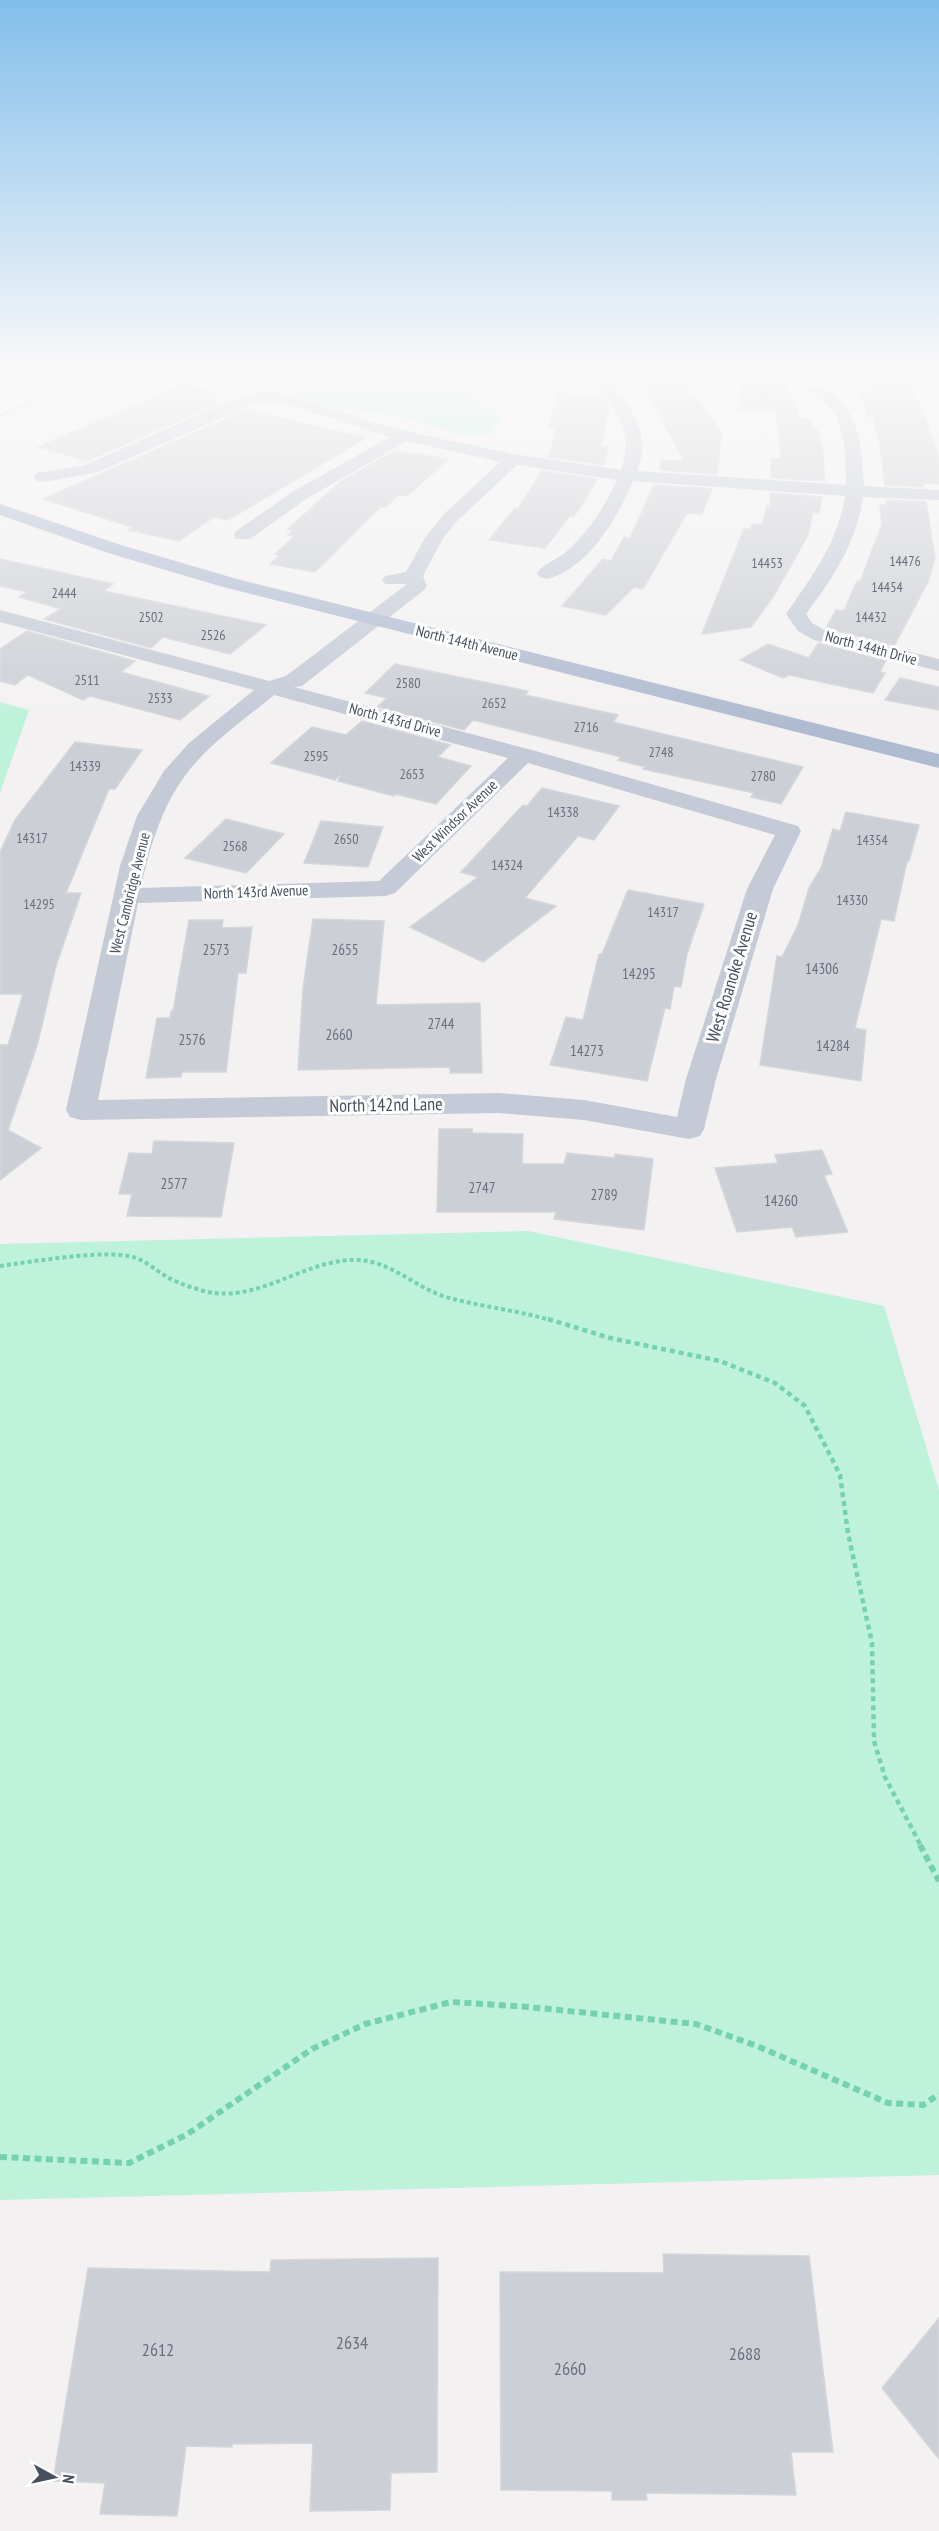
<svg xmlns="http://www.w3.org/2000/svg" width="939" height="2531" font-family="'PT Sans Narrow',sans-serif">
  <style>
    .green { fill: #bef2da }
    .building { fill: #cccfd5; stroke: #d4d6dc; stroke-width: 1.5 }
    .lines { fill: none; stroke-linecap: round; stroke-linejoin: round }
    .path-far3 { stroke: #74d1b1; stroke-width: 2; stroke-dasharray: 2 1.5; stroke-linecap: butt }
    .path-far2 { stroke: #74d1b1; stroke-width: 4; stroke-dasharray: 4 3; stroke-linecap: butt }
    .path-far1 { stroke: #74d1b1; stroke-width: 4.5; stroke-dasharray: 5 4; stroke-linecap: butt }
    .path { stroke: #74d1b1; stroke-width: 6; stroke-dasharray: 7 4.5; stroke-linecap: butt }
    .minor { fill: #c4cad6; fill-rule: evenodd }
    .major { fill: #afbbd0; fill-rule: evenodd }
    .labels { text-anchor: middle; stroke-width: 6; stroke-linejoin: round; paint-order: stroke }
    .far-number-label { font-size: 14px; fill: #68707c }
    .far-street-label { font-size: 15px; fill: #47505f; stroke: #fff }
    .number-label { font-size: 15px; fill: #68707c }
    .street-label { font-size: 18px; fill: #47505f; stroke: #fff }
    .near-number-label { font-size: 18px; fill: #68707c }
  </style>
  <rect width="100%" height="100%" fill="#f3f1f1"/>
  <!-- green -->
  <g class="green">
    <path d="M213,372H472C461,398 478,401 498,411L501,421L488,435L463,436L396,415L329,408L306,401L282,388H246L215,377Z"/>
    <path d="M0,702L29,710L0,793Z"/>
    <path d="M528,1231L884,1306L939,1490V2175L0,2200V1244Z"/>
  </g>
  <!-- building -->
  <g class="building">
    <path d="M638,372H690L687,397H697L722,434L717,474L660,470L661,460L684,461L648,395L651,394Z"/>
    <path d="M772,372H781L800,419H812L813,429H817L822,446L825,481L771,478V458L781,459L776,411H739L743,375L772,376Z"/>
    <path d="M905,382L923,411L939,458V484L923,483L924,487L885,485L881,453L873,417H868L860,392H874L869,383Z"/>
    <path d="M183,385L219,394L206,400L219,403L87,461L38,447Z"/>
    <path d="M558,393L583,395L582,398L602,397L609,406L601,446L608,447L604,465L549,457L556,429L548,428Z"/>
    <path d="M247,410L366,438L228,520L214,517L179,541L128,530L132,527L43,499Z"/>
    <path d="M395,451L449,459L407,496L399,495L385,507H380L315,572L270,564L280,555L275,554L295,536L288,535L293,530L288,529L341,481Z"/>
    <path d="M542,471L597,479L580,508L574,516H570L545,548L489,540L515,508L518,509Z"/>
    <path d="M654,485L712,489L702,514L687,513L643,589L634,587L606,615L562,606L603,559L611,561L624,537L630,538Z"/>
    <path d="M770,493L822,497L819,513L813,512L808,535L773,597L751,627L702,634L744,529H750L752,524L762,525L767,505L770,509Z"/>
    <path d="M887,500L926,502L935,558L928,582L894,646L826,628L836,610L844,611L857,581L860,582L882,524L880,505H887Z"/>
    <path d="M0,559L113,584L104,591L266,625L230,654L163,637L151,648L44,619L61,609L19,597L27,592L0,586Z"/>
    <path d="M27,631L135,661L121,672L209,696L180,720L90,696L83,700L28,675L15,685L0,681V649Z"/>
    <path d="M818,643L886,660L880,672L885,673L873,693L789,675L783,678L740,660L768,644L809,658Z"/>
    <path d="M395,664L528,691L525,695L618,715L613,722L803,767L781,804L751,797L754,793L643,769L645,767L618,760L621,757L473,720L464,730L377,707L387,698L365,693Z"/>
    <path d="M900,678L939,687V710L885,700Z"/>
    <path d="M362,721L450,745L438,757L471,766L436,804L395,794L394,796L338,781L341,774L335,780L271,763L312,727L346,735Z"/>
    <path d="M75,742L142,750L115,789H109L66,893H81L56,966L37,1046L8,1130L41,1148L0,1180V1045H8L23,994H0V852L15,820Z"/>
    <path d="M542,788L619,806L594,840L578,836L525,898L556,906L483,962L410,927L478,877L461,872L523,805L527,806Z"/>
    <path d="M846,812L919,825L909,861H907L894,921L881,919L855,1028L866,1030L861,1081L760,1065L777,956L782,957L798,925L809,888L821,868L833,829L840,831Z"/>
    <path d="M226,819L284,834L246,873L185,858Z"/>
    <path d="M321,821L383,827L368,867L304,863Z"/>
    <path d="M628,890L704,904L687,954L681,987L674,986L670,1009L665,1008L647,1081L550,1065L566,1017L583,1020L599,954H602Z"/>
    <path d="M313,919L384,921L376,1005L480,1003L482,1073H450V1067L298,1070L303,988Z"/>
    <path d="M189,920H223L222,928L252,927L246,973H238L226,1072H182L181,1077L146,1078L157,1018H170L171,1011H173Z"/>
    <path d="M439,1129H472V1133L523,1134L522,1164H564L567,1153L615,1158V1154L653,1159L644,1230L554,1219L556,1212H437Z"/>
    <path d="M154,1141L234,1143L221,1217L127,1216L132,1194H119L129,1153L152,1154Z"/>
    <path d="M822,1150L832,1174L824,1175L848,1232L796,1237L792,1227L737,1232L715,1168L778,1163L775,1155Z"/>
    <path d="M663,2254L809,2256L833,2452H791L796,2495L646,2493L647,2500H612V2491L501,2490L500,2272L664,2273Z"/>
    <path d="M438,2258L437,2472L391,2473L390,2510L310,2511L313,2443L232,2444V2447L186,2446L177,2516L100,2514L105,2483L53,2481L88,2268L270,2272L271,2260Z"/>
    <path d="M939,2318V2459L882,2388Z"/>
  </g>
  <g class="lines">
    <!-- path-far3 -->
    <g class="path-far3">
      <path d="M273,372L302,374L295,383"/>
      <path d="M786,372L797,380"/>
      <path d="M134,387L183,372"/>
      <path d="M310,388L316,379L311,372"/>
      <path d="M0,416L54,393L149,372"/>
    </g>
    <!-- path-far2 -->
    <path class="path-far2" d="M0,1266C32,1262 108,1248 136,1258C147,1262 157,1271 167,1277C180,1284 200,1291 214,1293C265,1299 308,1258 359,1260C392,1262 416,1288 446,1297C481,1307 518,1310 553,1321"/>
    <!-- path-far1 -->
    <path class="path-far1" d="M548,1319L610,1338L720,1361L775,1383L805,1406L840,1475L848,1533L872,1643L874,1741L885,1777L921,1846"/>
    <!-- path -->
    <g class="path">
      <path d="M920,1845L939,1881"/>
      <path d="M0,2157L129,2163L186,2135L312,2049L365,2024L451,2002L529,2007L696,2024L757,2046L888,2103L923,2105L939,2094"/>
    </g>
    <!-- minor -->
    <path class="minor" d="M599,374C617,379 640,421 642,439C644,450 641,461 637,471L846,485C846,462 846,427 830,408C824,401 815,397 809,390L811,387C820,384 826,388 833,394C860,414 863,455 864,486L939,490V500L863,497C857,542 833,578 806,614L812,623L828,632L939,659V671L814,640L798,631L786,614C812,576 838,543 845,496L633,481C618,517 588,569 547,579L540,577L537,573C544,563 559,559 568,550C589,531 606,505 617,480L517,465L456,522L442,540L423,576L427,586L424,590L302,686L294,687L532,750L798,826L801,831L773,889L716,1079L704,1129L700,1136L689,1139L584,1120L499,1113L81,1120L70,1117L66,1110L120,866L137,816L164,771L189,743L254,690L0,622V610L269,681L286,676L407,584H385L382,580L385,576L406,572L425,538L444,514L500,462L407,441L306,499L250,539H236L234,535L236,531L294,491L390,437L281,402H259L95,473L43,482L37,481L34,477L37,473L85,465L225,403L257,392L275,391L368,421L437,438L513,454L621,470C635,428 614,410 591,379ZM274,695L508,758L379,881L141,888C149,850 160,812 182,780C205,746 243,721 274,695ZM528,763L775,835L747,889L686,1079L677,1117L584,1100L499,1093L98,1100L138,903L386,896L395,893Z"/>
    <!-- major -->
    <path class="major" d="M0,504L121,545L237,579L939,754V768L223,587L108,553L0,515Z"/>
  </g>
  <!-- sky -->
  <linearGradient id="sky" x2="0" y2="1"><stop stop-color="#82beeb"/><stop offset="0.51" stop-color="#faf9f9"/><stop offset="1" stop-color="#faf9f9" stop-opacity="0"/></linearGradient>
  <rect width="939" height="726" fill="url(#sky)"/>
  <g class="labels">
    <!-- far-number labels -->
    <g class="far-number-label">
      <text x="905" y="566">14476</text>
      <text x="767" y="568">14453</text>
      <text x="887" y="592">14454</text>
      <text x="64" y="598">2444</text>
      <text x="151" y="622">2502</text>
      <text x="871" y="622">14432</text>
      <text x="213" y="640">2526</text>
      <text x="87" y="685">2511</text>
      <text x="408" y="688">2580</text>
      <text x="160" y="703">2533</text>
      <text x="494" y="708">2652</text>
      <text x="586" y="732">2716</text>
      <text x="661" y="757">2748</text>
      <text x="316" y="761">2595</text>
      <text x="85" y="771">14339</text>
      <text x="412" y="779">2653</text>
      <text x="763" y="781">2780</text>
      <text x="563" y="817">14338</text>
      <text x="32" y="843">14317</text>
      <text x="346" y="844">2650</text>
      <text x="872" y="845">14354</text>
      <text x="235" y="851">2568</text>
      <text x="507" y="870">14324</text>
      <text x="852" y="905">14330</text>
      <text x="39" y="909">14295</text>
      <text x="663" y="917">14317</text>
    </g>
    <!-- far-street labels -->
    <g class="far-street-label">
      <text transform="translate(467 643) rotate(14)" y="5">North 144th Avenue</text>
      <text transform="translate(871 648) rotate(15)" y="5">North 144th Drive</text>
      <text transform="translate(395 720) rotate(15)" y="5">North 143rd Drive</text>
      <text transform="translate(455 821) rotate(-44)" y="5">West Windsor Avenue</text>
      <text transform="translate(256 892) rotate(-2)" y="5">North 143rd Avenue</text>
      <text transform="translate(130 893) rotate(-76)" y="5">West Cambridge Avenue</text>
    </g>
    <!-- number labels -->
    <g class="number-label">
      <text x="216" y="955">2573</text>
      <text x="345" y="955">2655</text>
      <text x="822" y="974">14306</text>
      <text x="639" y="979">14295</text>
      <text x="441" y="1029">2744</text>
      <text x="339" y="1040">2660</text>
      <text x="192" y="1045">2576</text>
      <text x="833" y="1051">14284</text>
      <text x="587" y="1056">14273</text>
      <text x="174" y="1189">2577</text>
      <text x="482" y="1193">2747</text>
      <text x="604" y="1200">2789</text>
      <text x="781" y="1206">14260</text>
    </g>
    <!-- street labels -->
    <g class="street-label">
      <text transform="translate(732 977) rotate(-73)" y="6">West Roanoke Avenue</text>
      <text transform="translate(386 1105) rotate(-1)" y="6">North 142nd Lane</text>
    </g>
    <!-- near-number labels -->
    <g class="near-number-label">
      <text x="352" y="2349">2634</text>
      <text x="158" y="2356">2612</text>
      <text x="745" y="2360">2688</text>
      <text x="570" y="2375">2660</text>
    </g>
  </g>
  <!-- north arrow -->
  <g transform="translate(54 2477) rotate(98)" stroke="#ffffff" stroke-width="4.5" paint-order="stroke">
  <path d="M0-4.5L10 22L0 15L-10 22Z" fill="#47505f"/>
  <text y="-9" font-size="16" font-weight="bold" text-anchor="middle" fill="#47505f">N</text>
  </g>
</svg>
